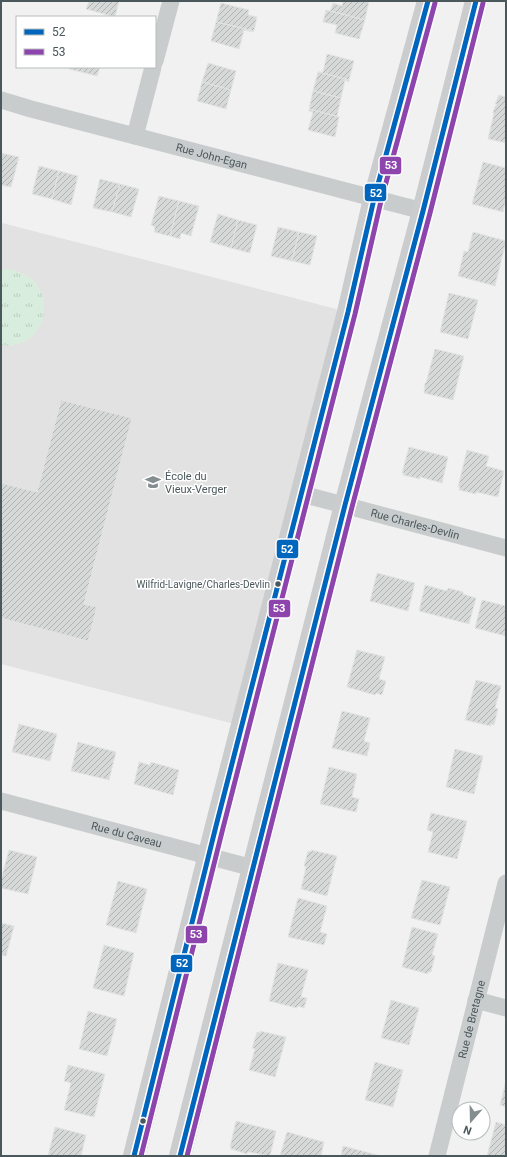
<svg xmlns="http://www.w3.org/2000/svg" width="507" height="1157" font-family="Roboto,sans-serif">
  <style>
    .education { fill: #e3e2e3 }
    .park { fill: url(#park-tufts) }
    .building { fill: url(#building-hatch); stroke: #e3e3e4 }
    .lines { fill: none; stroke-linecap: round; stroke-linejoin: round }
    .minor { stroke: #c9cccd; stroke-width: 17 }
    .secondary { stroke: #caccce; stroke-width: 22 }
    .bus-1-casing { stroke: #fff; stroke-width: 8 }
    .bus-2-casing { stroke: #fff; stroke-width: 8 }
    .bus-1 { stroke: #0065bd; stroke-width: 5 }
    .bus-2 { stroke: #8e44ad; stroke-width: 5 }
    .bus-dot { fill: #4a575b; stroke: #fff; stroke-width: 1.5 }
    .labels { text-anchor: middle; stroke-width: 3; stroke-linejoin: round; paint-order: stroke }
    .bus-label { font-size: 10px; fill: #4a575b; stroke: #fff; text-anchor: end }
    .street-label { font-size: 11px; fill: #4a575b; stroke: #fff }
    .poi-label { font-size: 11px; fill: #4a575b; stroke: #fff; text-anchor: start }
    .line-badge { stroke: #fff; stroke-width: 1.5 }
    .badge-label { font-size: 11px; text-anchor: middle; font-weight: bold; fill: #fff }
  </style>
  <defs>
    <pattern id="park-tufts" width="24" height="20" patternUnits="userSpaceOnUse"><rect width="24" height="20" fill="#d8eddd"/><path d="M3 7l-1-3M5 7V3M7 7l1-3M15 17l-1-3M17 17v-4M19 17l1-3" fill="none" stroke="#bbcdc0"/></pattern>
    <pattern id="building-hatch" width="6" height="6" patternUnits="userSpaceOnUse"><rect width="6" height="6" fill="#d7d9d9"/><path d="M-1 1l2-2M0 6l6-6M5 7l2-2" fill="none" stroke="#b0b3b3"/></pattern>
  </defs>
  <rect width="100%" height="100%" fill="#f1f1f1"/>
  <!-- education -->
  <path class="education" d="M2,223L348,312L242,726L1,664V227Z"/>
  <!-- park -->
  <path class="park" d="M6,269C65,276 50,353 1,345V270Z"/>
  <!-- building -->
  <g class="building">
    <path d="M89,1H119L115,17L86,9Z"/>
    <path d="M343,1H369L365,20L330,11L333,3L342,6Z"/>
    <path d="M221,3L249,10L248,15L257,17L254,31L216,22Z"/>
    <path d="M326,10L365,20L359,39L335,33L337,25L323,22Z"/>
    <path d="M216,22L254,31L253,32L244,30L239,49L211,41Z"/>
    <path d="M327,54L354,61L349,80L318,72H323Z"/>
    <path d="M208,63L236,71L231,90L202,82Z"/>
    <path d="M70,67H100L97,76L69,69Z"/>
    <path d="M318,72L349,80V82L345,80L341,98L313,91Z"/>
    <path d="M202,82L231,90L226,109L197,101Z"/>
    <path d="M313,91L341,98L337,116L339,117L309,109Z"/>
    <path d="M499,95L506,97V143L488,139L494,113H493L495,106H496L497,104H495Z"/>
    <path d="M309,109L339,117L335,137L308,130L313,112L309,111Z"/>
    <path d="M1,153L19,157L11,187L1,185Z"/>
    <path d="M483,162L506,168V199L503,212L472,204Z"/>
    <path d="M39,166L59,171L52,199L32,194Z"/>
    <path d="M59,171L78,176L71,205L52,199Z"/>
    <path d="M100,179L120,184L112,212L93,208Z"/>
    <path d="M120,184L139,189L131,217L112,212Z"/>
    <path d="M159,196L179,201L170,236L154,232L155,227L151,225Z"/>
    <path d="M179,201L199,206L191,236L181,233L180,239L170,236Z"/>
    <path d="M218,214L238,220L231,248L210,242Z"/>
    <path d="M238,220L257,225L250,253L231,248Z"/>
    <path d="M278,227L299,232L292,261L271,256Z"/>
    <path d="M299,232L317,236L310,265L292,261Z"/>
    <path d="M473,232L506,241L495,286L458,276L464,251L468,252Z"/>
    <path d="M449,293L478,300L468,339L440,332Z"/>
    <path d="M435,349L464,356L453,400L424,393L425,383H426Z"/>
    <path d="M61,400L132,418L84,604L97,607L88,641L1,618V483L37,492Z"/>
    <path d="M409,447L448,457L442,483L420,477V479L403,475L404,473H402Z"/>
    <path d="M467,450L489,456L486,466L504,471L498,497L476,492V494L459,490L460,487H458Z"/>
    <path d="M377,573L415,583L408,611L370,601Z"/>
    <path d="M425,585L447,591L448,588L463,592V594L476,598L469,624L419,611Z"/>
    <path d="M482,600L506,606V636L475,628Z"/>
    <path d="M357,650L385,657L379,679L386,681L382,695L376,693L375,695L347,687Z"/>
    <path d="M476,680L501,686L495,708L498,709L494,725L491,724V726L465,720Z"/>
    <path d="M342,711L370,718L364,741L370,743L367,756L332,748Z"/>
    <path d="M19,724L57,734L50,761L12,752Z"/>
    <path d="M78,742L116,752L109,780L71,771Z"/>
    <path d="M455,749L483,756L474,794L446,787Z"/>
    <path d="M139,762L150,765L151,762L179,770L173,795L134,784Z"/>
    <path d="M329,767L357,774L352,797L359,799L356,812L320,804Z"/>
    <path d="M431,813L467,821L457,859L428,852L433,832L427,830Z"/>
    <path d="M9,850L37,857L28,894L1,888V880Z"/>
    <path d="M311,850L337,856L327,896L301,889L306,867L304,866L308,851L311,852Z"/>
    <path d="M422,880L450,887L440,925L411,918Z"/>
    <path d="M118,881L147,889L136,933L106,925Z"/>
    <path d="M298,898L327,906L320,932L327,934L324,945L288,937Z"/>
    <path d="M1,923L14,926L6,956L2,955L1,958Z"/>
    <path d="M412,927L438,934L432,955L435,956L431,972H428V974L402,967Z"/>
    <path d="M104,945L134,953L124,996L93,988Z"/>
    <path d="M278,963L308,970L301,997L307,998L304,1008L298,1006L297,1008L269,1001Z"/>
    <path d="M391,1000L419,1008L409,1045L381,1038Z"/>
    <path d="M88,1011L117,1019L107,1056L79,1049Z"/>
    <path d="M260,1031L286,1037L275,1077L249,1070L255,1049L252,1048L257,1032L260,1033Z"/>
    <path d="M375,1062L403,1070L393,1107L365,1100Z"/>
    <path d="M68,1065L105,1074L94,1117L64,1110L71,1083L64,1081Z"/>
    <path d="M506,1081V1107L500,1105Z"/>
    <path d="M236,1121L276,1131L270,1156L248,1152L247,1154L231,1149V1148L230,1147Z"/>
    <path d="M496,1122L506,1125V1156H487Z"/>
    <path d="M55,1127L86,1135L81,1156H48Z"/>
    <path d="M287,1132L324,1142L321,1156H280Z"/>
    <path d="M343,1146L381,1156H341Z"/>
  </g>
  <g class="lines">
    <!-- minor -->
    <g class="minor">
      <path d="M155,61L171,1"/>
      <path id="s1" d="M1,100L31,109L423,211"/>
      <path d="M135,136L153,67"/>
      <path id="s2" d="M302,494L506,548"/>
      <path id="s3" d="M1,801L253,868"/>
      <path d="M476,1000L506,1008"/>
      <path id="s4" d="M437,1156L506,883"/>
    </g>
    <!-- secondary -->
    <g class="secondary">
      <path d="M134,1156L216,826L348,312L374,199L428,1"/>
      <path d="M180,1156L345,505L423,211L476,1"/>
    </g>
    <defs>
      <g id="bus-1">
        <path d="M134,1156L216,826L348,312L374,199L428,1"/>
        <path d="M180,1156L345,505L423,211L476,1"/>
      </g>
      <g id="bus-2">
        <path d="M141,1156L223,828L355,314L381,201L435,3"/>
        <path d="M187,1156L352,507L430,213L483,3"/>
      </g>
    </defs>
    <!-- bus-1 casing -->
    <use href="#bus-1" class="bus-1-casing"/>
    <!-- bus-2 casing -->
    <use href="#bus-2" class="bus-2-casing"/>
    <!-- bus-1 -->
    <use href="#bus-1" class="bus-1"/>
    <!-- bus-2 -->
    <use href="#bus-2" class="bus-2"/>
  </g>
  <!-- icons -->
  <defs>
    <symbol id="school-bare" viewBox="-9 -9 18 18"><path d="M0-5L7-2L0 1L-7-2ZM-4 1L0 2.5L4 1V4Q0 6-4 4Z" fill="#848d90" stroke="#fff" stroke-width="2.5" paint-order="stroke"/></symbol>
  </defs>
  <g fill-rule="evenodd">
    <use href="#school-bare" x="142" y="471" width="22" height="22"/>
  </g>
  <!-- markers -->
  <g class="bus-dot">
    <circle cx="278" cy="584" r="3.5"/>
    <circle cx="143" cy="1121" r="3.5"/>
  </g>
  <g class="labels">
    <!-- bus labels -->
    <g class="bus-label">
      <text x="270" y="588">Wilfrid-Lavigne/Charles-Devlin</text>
    </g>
    <!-- street labels -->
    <g class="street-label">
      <text dy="4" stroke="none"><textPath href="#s1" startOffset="218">Rue John-Egan</textPath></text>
      <text dy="4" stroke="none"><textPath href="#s2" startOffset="117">Rue Charles-Devlin</textPath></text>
      <text dy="4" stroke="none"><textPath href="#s3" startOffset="130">Rue du Caveau</textPath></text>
      <text dy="4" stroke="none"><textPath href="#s4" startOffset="141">Rue de Bretagne</textPath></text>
    </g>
    <!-- poi labels -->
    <g class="poi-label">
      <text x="165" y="480">École du<tspan x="165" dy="13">Vieux-Verger</tspan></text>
    </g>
  </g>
  <g class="line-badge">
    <rect x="379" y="156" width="23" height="19" rx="4" fill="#8e44ad"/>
    <rect x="364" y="183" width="23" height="19" rx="4" fill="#0065bd"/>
    <rect x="276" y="539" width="23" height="20" rx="4" fill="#0065bd"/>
    <rect x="268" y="599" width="23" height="19" rx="4" fill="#8e44ad"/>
    <rect x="185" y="925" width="23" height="19" rx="4" fill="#8e44ad"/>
    <rect x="170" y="954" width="23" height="19" rx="4" fill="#0065bd"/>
  </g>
  <g class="badge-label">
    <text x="391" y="169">53</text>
    <text x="376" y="197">52</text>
    <text x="287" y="553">52</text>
    <text x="279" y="612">53</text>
    <text x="196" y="938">53</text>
    <text x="182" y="967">52</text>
  </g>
  <!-- border -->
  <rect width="507" height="1157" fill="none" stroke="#4a575b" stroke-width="4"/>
  <!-- legend -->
  <rect x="16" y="16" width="140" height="52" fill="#ffffff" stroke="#b7bcbd"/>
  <rect x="24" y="29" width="20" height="6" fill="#0065bd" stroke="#b7bcbd"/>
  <text x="52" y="36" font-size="12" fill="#4a575b">52</text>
  <rect x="24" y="49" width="20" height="6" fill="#8e44ad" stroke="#b7bcbd"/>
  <text x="52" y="56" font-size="12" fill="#4a575b">53</text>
  <!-- north arrow -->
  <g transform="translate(471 1121) rotate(200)"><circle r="19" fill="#ffffff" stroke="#b7bcbd"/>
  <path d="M0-3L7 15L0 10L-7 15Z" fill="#848d90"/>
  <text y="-6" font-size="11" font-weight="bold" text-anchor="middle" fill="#4a575b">N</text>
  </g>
</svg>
